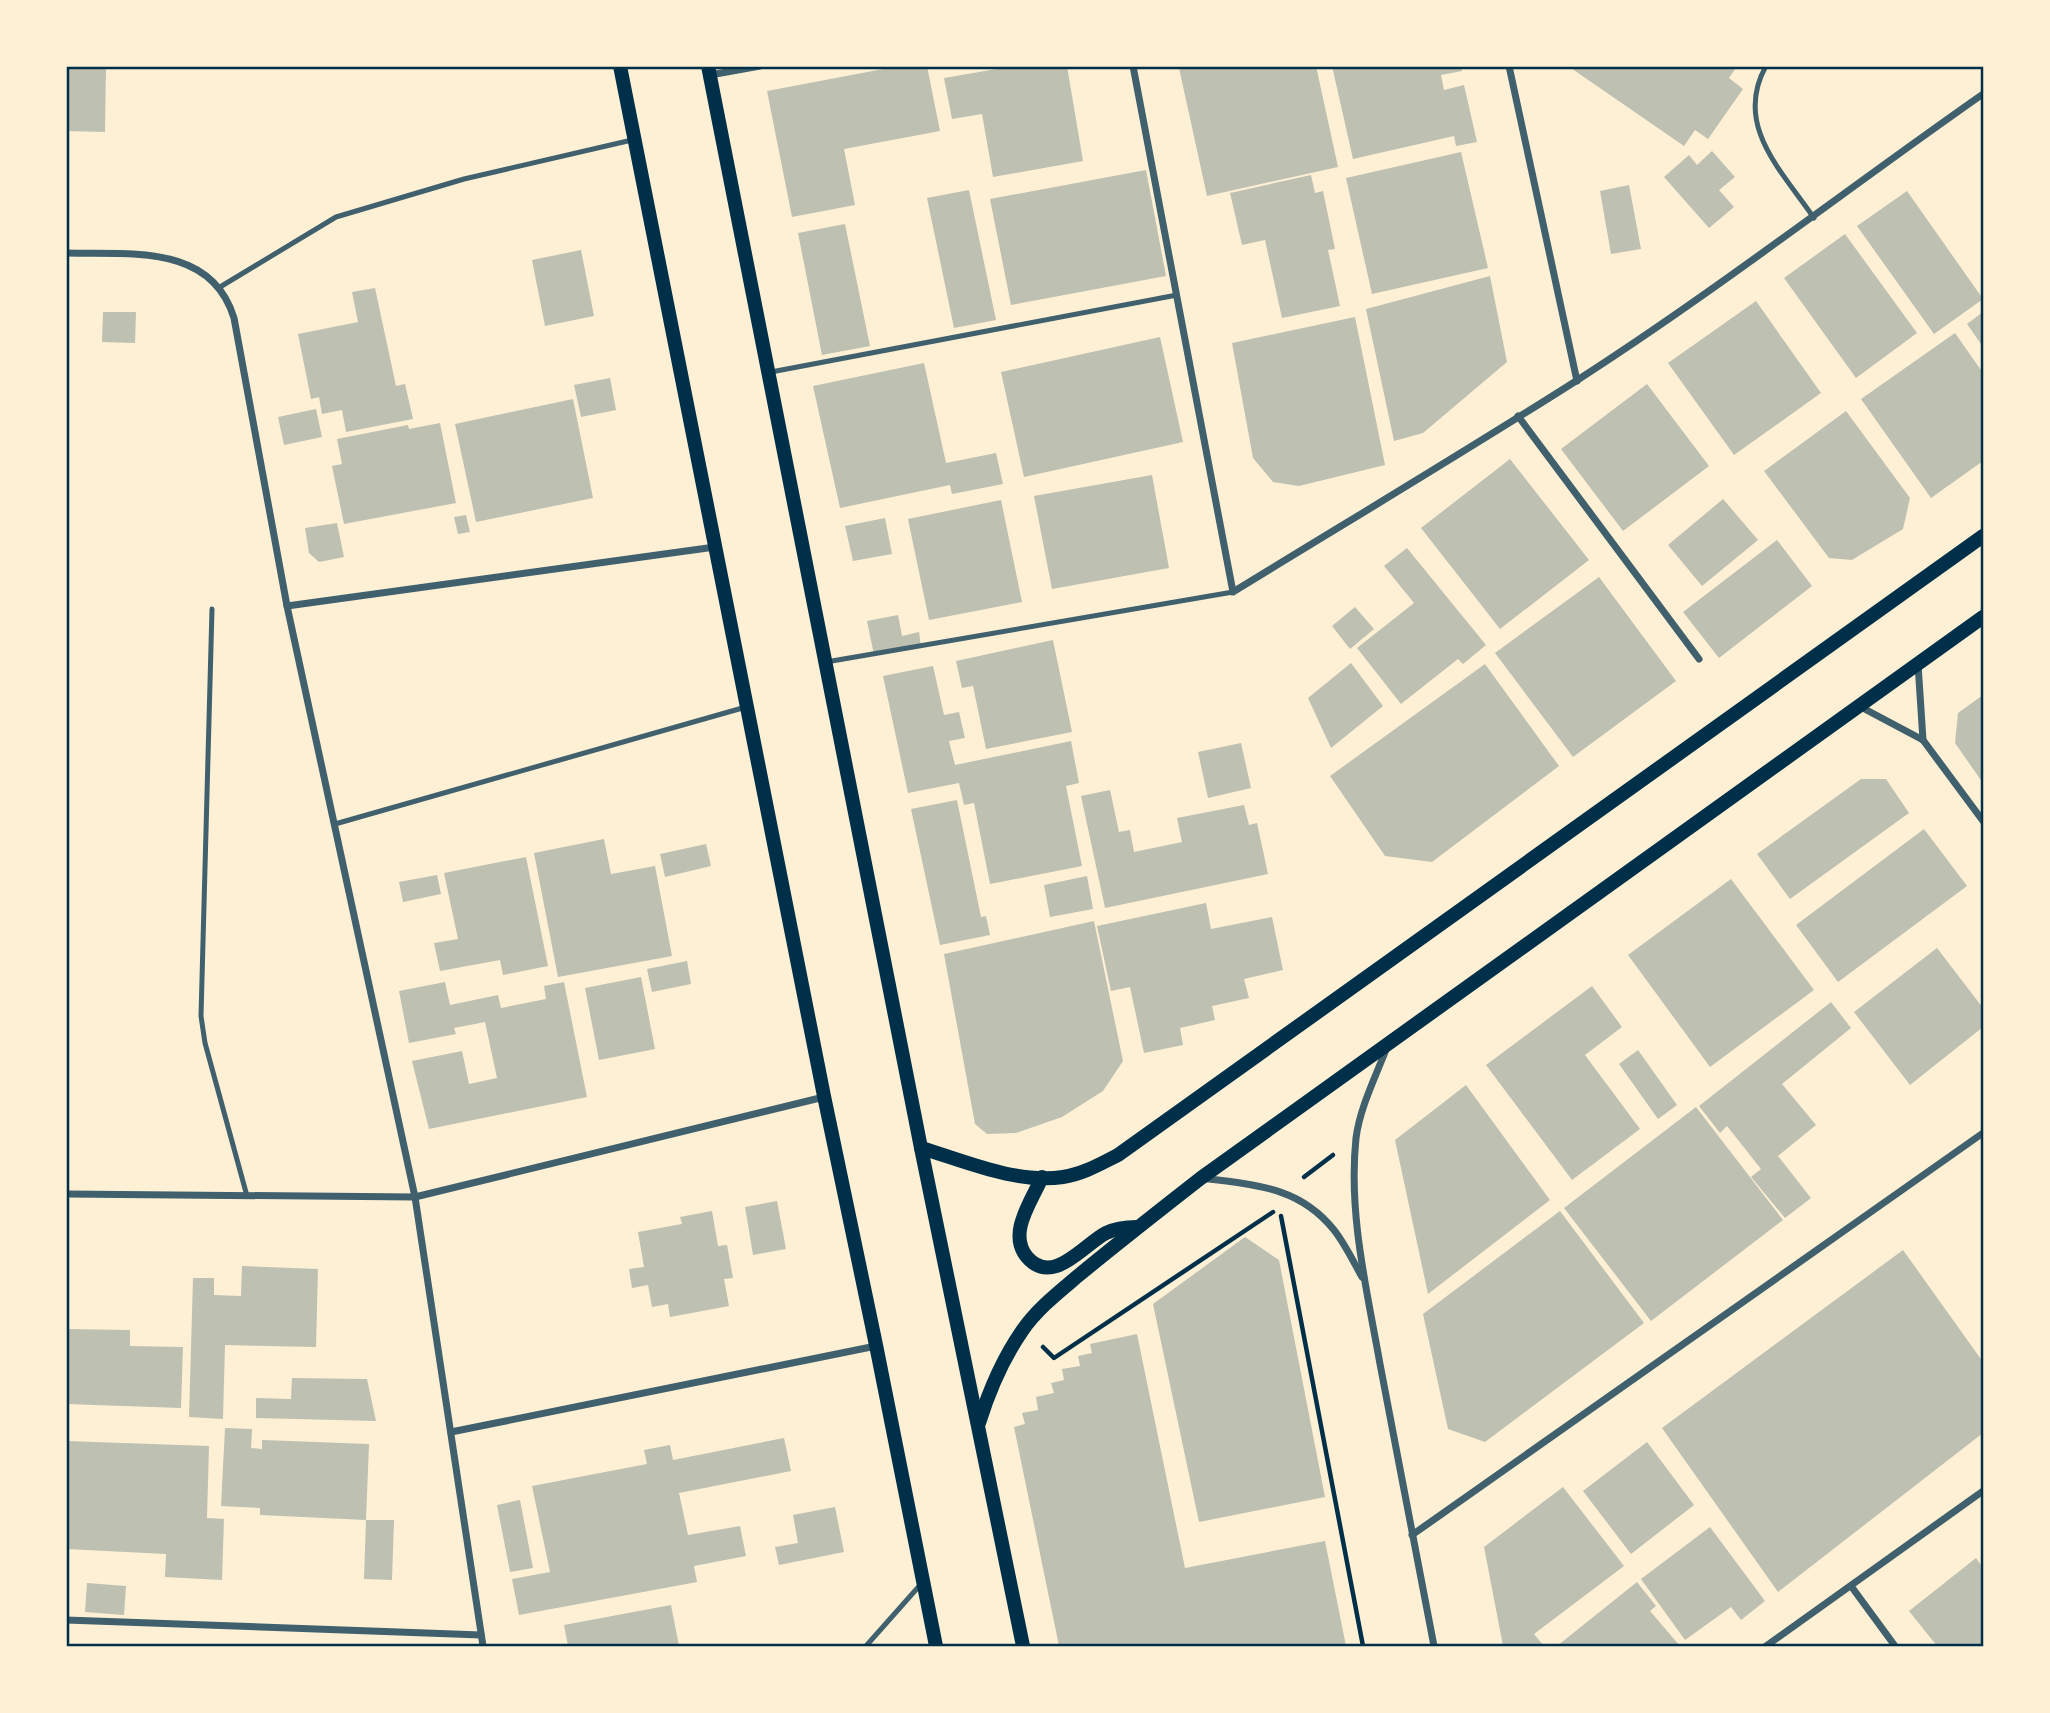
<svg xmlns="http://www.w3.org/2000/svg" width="2050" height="1713" font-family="'Asap Condensed',sans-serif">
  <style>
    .building { fill: #bec0b2 }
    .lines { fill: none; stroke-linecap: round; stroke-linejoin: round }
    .path { stroke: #003049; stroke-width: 4.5 }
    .service { stroke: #3f606c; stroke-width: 5 }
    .minor { stroke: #3f606c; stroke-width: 7 }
    .secondary { stroke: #003049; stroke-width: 14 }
    .neatline { fill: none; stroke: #003049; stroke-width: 2.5 }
  </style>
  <rect width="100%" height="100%" fill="#fdf0d5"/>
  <!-- building -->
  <g class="building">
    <path d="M66,66H106L105,132L66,131Z"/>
    <path d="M899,66H927L940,131L844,149L855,205L792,217L767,91Z"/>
    <path d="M1014,66H1067L1083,161L993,177L982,114L952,119L944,78Z"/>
    <path d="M1187,66H1316L1338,167L1207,196L1179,68Z"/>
    <path d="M1332,66H1461L1462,71L1441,75L1444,90L1464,85L1477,142L1456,146L1454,136L1353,159Z"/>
    <path d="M1568,66H1737L1729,78L1743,89L1708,139L1695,130L1684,146Z"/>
    <path d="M1712,151L1735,177L1719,190L1734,207L1709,228L1664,177L1689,155L1697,165Z"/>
    <path d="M1461,152L1488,268L1372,294L1346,178Z"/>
    <path d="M1146,170L1166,276L1011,305L990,199Z"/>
    <path d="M1311,175L1315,193L1323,191L1335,249L1328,250L1340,306L1282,318L1265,240L1242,245L1230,193Z"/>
    <path d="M1629,185L1641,249L1611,254L1600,191Z"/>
    <path d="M969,190L996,320L954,328L927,198Z"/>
    <path d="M1907,191L1983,299L1934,334L1857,226Z"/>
    <path d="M845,224L870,346L822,355L798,233Z"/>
    <path d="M1845,234L1917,333L1856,378L1784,278Z"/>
    <path d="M581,250L594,316L545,326L532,260Z"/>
    <path d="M1490,276L1507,362L1423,433L1394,441L1366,309Z"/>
    <path d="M375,288L396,386L405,384L413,419L346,432L342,410L322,414L319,397L311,399L298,334L358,322L352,292Z"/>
    <path d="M1756,301L1821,393L1734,455L1668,363Z"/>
    <path d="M103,312H136L135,343L102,342Z"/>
    <path d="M1983,312V347L1967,324Z"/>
    <path d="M1355,317L1385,465L1299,486L1273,482L1253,458L1232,343Z"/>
    <path d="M1955,333L1983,373V461L1931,498L1861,399Z"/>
    <path d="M1160,337L1183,442L1024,477L1001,372Z"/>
    <path d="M924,363L946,463L996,453L1003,484L952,494L950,485L840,508L813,386Z"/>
    <path d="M610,378L616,410L581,417L574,385Z"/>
    <path d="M1647,384L1709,466L1623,531L1561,449Z"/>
    <path d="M573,399L593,498L476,522L455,424Z"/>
    <path d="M316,409L322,437L284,445L278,417Z"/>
    <path d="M1846,411L1910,498L1903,529L1852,560L1829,558L1764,471Z"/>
    <path d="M440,423L456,503L344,524L332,466L342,464L337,439L408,425L409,429Z"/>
    <path d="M1510,459L1589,560L1500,629L1421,528Z"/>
    <path d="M1152,475L1169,568L1052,589L1034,496Z"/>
    <path d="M1723,499L1758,540L1702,586L1668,545Z"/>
    <path d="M1001,500L1022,602L929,620L908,519Z"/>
    <path d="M466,515L470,532L458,534L454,517Z"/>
    <path d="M885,518L892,554L853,561L845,526Z"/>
    <path d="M337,523L344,557L319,562L309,553L305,528Z"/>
    <path d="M1777,540L1812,586L1719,658L1683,612Z"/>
    <path d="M1407,548L1486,645L1463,664L1458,659L1401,704L1357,648L1414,603L1384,566Z"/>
    <path d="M1599,577L1676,681L1573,757L1495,653Z"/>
    <path d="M1355,607L1374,629L1350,649L1332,626Z"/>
    <path d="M898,615L902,636L919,632L921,646L874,655L867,621Z"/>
    <path d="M1053,640L1072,732L986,749L973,686L962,688L956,661Z"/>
    <path d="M1351,663L1383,706L1331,748L1308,698Z"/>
    <path d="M1485,664L1559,766L1432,862L1385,856L1330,776Z"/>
    <path d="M933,666L944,715L959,712L965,738L949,741L955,765L1071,741L1079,783L1066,786L1082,866L990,884L974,803L964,805L959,783L908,793L883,676Z"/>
    <path d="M1983,695V783L1955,743L1958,713Z"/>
    <path d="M1241,743L1251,788L1208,798L1198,752Z"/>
    <path d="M1861,779H1886L1909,813L1790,899L1757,854Z"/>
    <path d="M1110,790L1119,832L1130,830L1134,852L1182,842L1177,818L1244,805L1249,825L1257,823L1268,874L1105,908L1081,796Z"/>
    <path d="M957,800L981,917L986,916L990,935L940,945L911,809Z"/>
    <path d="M1924,829L1967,886L1838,982L1796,925Z"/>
    <path d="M604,839L611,874L655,866L672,956L558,977L534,853Z"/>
    <path d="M706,844L711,866L665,877L660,854Z"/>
    <path d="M526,857L548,966L503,975L500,960L440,971L434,943L458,939L444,873Z"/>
    <path d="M437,875L441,894L403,902L399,882Z"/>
    <path d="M1087,876L1093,909L1050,917L1044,885Z"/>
    <path d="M1731,879L1814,990L1710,1067L1628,955Z"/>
    <path d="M1206,903L1211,929L1272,917L1283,970L1244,979L1249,998L1212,1006L1215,1020L1180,1028L1183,1045L1144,1053L1130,987L1111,991L1097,926Z"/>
    <path d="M1094,921L1123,1061L1103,1091L1062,1117L1016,1133L987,1134L975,1124L944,954Z"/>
    <path d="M1937,948L1983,1008V1027L1910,1085L1854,1012Z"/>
    <path d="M687,961L691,984L652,992L647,969Z"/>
    <path d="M641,977L655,1049L599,1060L585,988Z"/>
    <path d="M445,982L450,1005L498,995L501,1008L546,999L544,986L564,982L587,1097L429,1129L412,1061L462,1051L469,1084L497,1078L485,1022L454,1028L456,1034L409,1043L399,991Z"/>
    <path d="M1592,986L1622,1027L1585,1055L1640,1129L1572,1180L1486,1065Z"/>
    <path d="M1831,1002L1851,1028L1782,1084L1816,1125L1778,1156L1811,1198L1785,1218L1751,1177L1761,1169L1727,1126L1720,1133L1699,1106Z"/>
    <path d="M1638,1050L1677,1105L1658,1119L1619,1064Z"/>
    <path d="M1466,1085L1550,1200L1428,1294L1395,1140Z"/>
    <path d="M1696,1107L1783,1220L1651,1321L1564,1208Z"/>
    <path d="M777,1201L786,1249L753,1255L745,1207Z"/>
    <path d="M712,1211L718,1246L727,1245L733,1278L724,1279L729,1306L670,1317L668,1304L652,1307L648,1285L632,1288L629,1269L644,1267L638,1232L682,1224L680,1217Z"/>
    <path d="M1560,1211L1644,1323L1485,1442L1448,1429L1423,1314Z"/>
    <path d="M1245,1237L1279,1260L1325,1497L1199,1522L1153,1304Z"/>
    <path d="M1903,1250L1983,1362V1433L1778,1592L1662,1428Z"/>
    <path d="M242,1266L318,1269L316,1347L225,1345L223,1419L189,1417L193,1278H214V1295L241,1296Z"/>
    <path d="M66,1329L130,1330V1346L183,1347L181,1408L66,1404Z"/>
    <path d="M1137,1334L1185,1568L1325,1541L1346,1646H1059L1014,1427L1025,1424L1022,1413L1038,1410L1036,1397L1054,1393L1051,1383L1064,1380L1062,1369L1080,1366L1078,1356L1092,1353L1090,1344Z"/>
    <path d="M292,1378L367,1379L376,1421L256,1418V1398L291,1399Z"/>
    <path d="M225,1428L252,1429L251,1448L262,1449V1440L369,1444L366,1520L260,1515V1508L221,1506Z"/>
    <path d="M784,1438L791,1471L679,1493L688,1535L740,1526L746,1556L694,1566L697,1582L519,1615L512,1579L550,1572L532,1486L647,1464L644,1450L670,1445L673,1460Z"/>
    <path d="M66,1441L209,1446L207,1518L224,1519L222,1580L165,1577L166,1554L66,1549Z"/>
    <path d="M1647,1442L1694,1505L1631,1554L1583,1491Z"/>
    <path d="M1563,1487L1624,1566L1534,1634L1544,1646H1503L1484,1547Z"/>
    <path d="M520,1500L533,1568L510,1572L497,1505Z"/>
    <path d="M835,1507L844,1552L779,1565L775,1547L798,1543L793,1515Z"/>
    <path d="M366,1520H394L392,1580L364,1579Z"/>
    <path d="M1710,1527L1765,1601L1741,1620L1731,1607L1685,1640L1641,1579Z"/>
    <path d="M1976,1558L1983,1568V1646H1937L1909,1611Z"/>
    <path d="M1637,1582L1656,1606L1650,1611L1680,1646H1557Z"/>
    <path d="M87,1583L126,1586L124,1615L85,1612Z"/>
    <path d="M671,1605L679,1646H568L564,1625Z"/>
  </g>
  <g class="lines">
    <!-- path -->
    <g class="path">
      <path d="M1304,1177L1333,1155"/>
      <path d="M1281,1216L1363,1646"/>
      <path d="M1043,1347L1054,1358L1273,1212"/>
    </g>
    <!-- service -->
    <g class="service">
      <path d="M1766,66C1733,125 1782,171 1814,218"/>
      <path d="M220,287L336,217L464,179L632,140"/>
      <path d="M771,372L1177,295"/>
      <path d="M212,609L201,1016L205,1043L247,1196"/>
      <path d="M826,662L1233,592"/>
      <path d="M335,824L746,707"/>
      <path d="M866,1646L921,1584"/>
    </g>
    <!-- minor -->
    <g class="minor">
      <path d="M1133,66L1233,592C1347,522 1463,453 1576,381C1716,291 1847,189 1983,94"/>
      <path d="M1509,66L1577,381"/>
      <path d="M710,75L760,66"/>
      <path d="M66,253C129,255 211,243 234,318L287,606L415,1197L483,1646"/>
      <path d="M1518,416L1699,659"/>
      <path d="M287,606L715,547"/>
      <path d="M1918,664L1923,740"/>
      <path d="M1859,706L1923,740L1983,821"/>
      <path d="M1387,1047C1376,1076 1360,1107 1356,1138C1348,1214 1367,1290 1380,1364C1398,1458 1416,1553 1434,1646"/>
      <path d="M1202,1178C1254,1185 1299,1186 1334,1230C1345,1244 1353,1261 1362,1277"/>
      <path d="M66,1194L415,1197L824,1097"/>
      <path d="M451,1432L876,1346"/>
      <path d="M1412,1535L1983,1133"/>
      <path d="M1851,1586L1895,1646"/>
      <path d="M66,1620L481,1635"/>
      <path d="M1766,1646L1983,1491"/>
    </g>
    <!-- secondary -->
    <g class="secondary">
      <path d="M620,66L824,1096L876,1345L936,1646"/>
      <path d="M708,66L921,1148L1023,1646"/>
      <path d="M921,1148C965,1161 1016,1184 1063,1177C1083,1174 1100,1164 1118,1155L1983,536"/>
      <path d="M1042,1177C1032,1201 1007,1233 1027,1257C1053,1287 1083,1245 1106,1233C1116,1228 1126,1227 1137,1227"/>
      <path d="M979,1423C989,1391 1002,1360 1022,1331C1037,1309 1059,1292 1079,1275C1119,1242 1160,1210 1201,1178L1983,617"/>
    </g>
  </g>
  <!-- border -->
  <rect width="2050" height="1713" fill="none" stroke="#fdf0d5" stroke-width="136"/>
  <rect x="68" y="68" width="1914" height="1577" class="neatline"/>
</svg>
